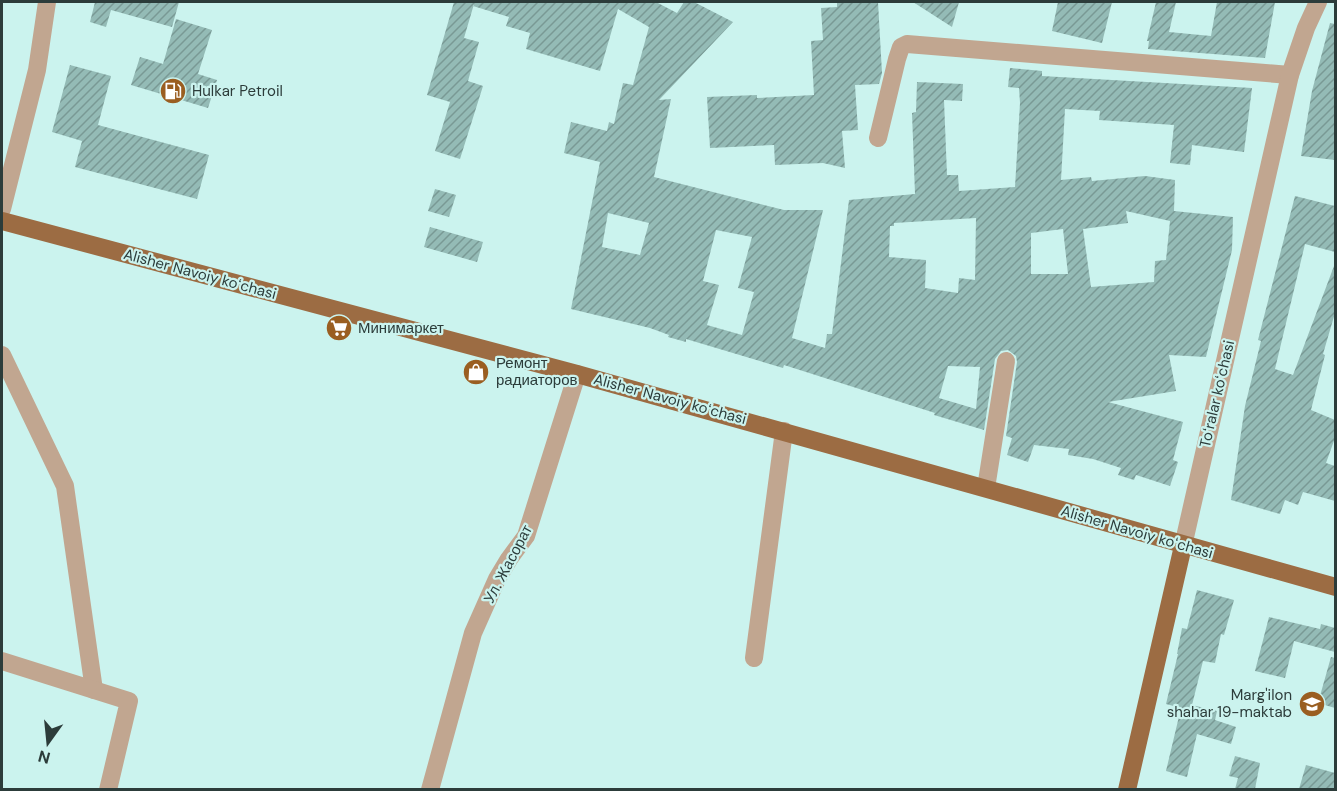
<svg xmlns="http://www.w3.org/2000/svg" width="1337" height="791" font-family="'DM Sans',sans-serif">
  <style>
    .building { fill: url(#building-hatch); fill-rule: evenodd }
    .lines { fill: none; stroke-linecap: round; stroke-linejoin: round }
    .minor { stroke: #c1a690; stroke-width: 18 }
    .major { stroke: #9c6c43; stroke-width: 18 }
    .labels { text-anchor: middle; stroke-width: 4.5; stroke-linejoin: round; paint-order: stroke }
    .poi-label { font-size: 15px; fill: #2c3c3a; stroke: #cbf3ee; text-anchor: start }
    .street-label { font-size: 15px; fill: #2c3c3a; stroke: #cbf3ee }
  </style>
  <defs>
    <pattern id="building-hatch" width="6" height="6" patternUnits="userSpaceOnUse" patternTransform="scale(1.5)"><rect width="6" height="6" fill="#94bbb6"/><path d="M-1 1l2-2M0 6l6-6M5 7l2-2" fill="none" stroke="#799995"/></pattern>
  </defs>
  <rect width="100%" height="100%" fill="#cbf3ee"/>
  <!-- building -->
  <g class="building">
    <path d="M95,2H179L172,27L111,10L106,27L90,22Z"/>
    <path d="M454,2H656L677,13L684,2H694L733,22L659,100L671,99L654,177L784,210H823L792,338L825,348L827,334H832L849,200L915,194L912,113L916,112L917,82L963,84L962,101L944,100L947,175H958L959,191L1015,187L1020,103L1019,88L1008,87L1010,68L1042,71V76L1252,88L1244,152L1192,145L1190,165L1170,163L1174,125L1099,120L1100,111L1065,109L1061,180L1091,177L1092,181L1145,176L1175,180L1174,211L1233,217L1232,250L1206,357L1169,355L1176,391L1108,402L1183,422L1173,460L1178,462L1170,486L1136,475L1134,480L1118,475L1121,468L1093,459L1068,455L1069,449L1034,445L1028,462L1007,455L1012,438L1006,436L1017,362L1016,356L1008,350L1001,351L995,359L984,430L934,415L936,410L935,413L784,365L783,368L686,339V342L668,337L669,335L650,328L571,309L600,162L564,153L571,122L607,131L609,122L614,124L623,83L633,85L649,27L618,9L600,71L526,49L530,33L506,26L509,17L473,6L474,4L464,38L479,42L468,81L483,86L460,159L435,151L450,102L427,95ZM1126,211L1170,221L1166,260L1155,261L1154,282L1091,287L1083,229L1128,223ZM608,213L649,223L640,255L602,247ZM976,218L975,280L959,278L958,293L925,288L926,260L889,257L890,226H894V223ZM1063,229L1068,274H1031V233ZM716,230L752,237L738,288L754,292L742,335L707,325L719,285L703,281ZM948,366L980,367L976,409L939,398Z"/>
    <path d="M837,2H878L882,73L879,84L855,85L858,130L842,131L845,168L823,163L775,165L774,145L710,148L707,97L757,95V98L814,95L811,41L823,40L821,8L837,7Z"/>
    <path d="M913,2H959L952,27Z"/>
    <path d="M1058,2H1112L1102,43L1052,31Z"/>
    <path d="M1156,2H1176L1169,32L1211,36L1217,2H1275L1265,58L1148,49L1149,41H1147Z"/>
    <path d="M176,19L212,30L198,74L217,80L208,108L131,85L140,57L163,64Z"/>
    <path d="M1330,23L1335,24V160L1301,156L1312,91Z"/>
    <path d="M70,65L111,76L98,125L209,155L197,199L75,167L82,141L52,132Z"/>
    <path d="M435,189L456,195L449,217L428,211Z"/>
    <path d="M1295,196L1335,206V252L1305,244L1275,369L1293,375L1334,266H1335V313L1323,354L1325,355L1311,410L1335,420V438L1326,463L1335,466V501L1303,492L1298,505L1285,500L1280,514L1231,500L1245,406L1261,341L1258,340Z"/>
    <path d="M430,227L483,242L477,262L424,247Z"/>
    <path d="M1197,590L1234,600L1224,635L1221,634L1215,663L1203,661L1192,705L1217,711L1215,720L1236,727L1231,744L1197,734L1187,777L1166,771L1181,708L1166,704L1178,654H1177L1182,628L1187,629Z"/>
    <path d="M1269,617L1320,629L1321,624L1335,628V652L1294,641L1285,678L1255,671Z"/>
    <path d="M1331,657L1335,658V708L1318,703Z"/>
    <path d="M1235,756L1260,763L1255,789H1235L1238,778L1229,776Z"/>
    <path d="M1306,765L1335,773V789H1299Z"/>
  </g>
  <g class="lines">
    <!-- minor -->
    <g class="minor">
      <path d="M878,138L897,59L901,47L907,44L1290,75"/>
      <path d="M2,209L37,70L47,2"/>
      <path d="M2,355L65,486L94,690"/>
      <path d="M986,488L1006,361"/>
      <path d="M1183,546L1290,75L1306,28L1318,2"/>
      <path d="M754,658L784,431"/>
      <path d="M2,661L129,701L108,790"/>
      <path d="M430,790L473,633L497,579L509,559L526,536L577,374"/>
    </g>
    <!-- major -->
    <g class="major">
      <path d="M2,221L577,374L1336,587"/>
      <path d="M1127,790L1183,546"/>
    </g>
  </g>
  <!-- icons -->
  <defs>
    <symbol id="fuel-disc" viewBox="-11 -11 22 22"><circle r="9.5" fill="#9a5e21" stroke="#cbf3ee"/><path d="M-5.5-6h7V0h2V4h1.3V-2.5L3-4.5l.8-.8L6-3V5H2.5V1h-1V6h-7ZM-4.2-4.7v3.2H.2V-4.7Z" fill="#fff"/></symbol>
    <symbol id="supermarket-disc" viewBox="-11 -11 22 22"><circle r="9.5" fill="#9a5e21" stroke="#cbf3ee"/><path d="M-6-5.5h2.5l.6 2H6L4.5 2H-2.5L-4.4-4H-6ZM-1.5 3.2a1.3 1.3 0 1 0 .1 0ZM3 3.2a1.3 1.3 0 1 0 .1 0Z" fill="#fff"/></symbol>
    <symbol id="shop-disc" viewBox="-11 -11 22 22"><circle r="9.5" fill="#9a5e21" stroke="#cbf3ee"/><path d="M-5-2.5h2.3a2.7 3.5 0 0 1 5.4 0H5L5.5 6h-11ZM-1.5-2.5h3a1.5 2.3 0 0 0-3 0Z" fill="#fff"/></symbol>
    <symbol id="school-disc" viewBox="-11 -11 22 22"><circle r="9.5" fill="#9a5e21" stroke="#cbf3ee"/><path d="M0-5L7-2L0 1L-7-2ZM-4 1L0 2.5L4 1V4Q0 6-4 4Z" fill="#fff"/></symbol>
  </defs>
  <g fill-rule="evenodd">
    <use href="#fuel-disc" x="158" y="76" width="30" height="30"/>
    <use href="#supermarket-disc" x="324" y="313" width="30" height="30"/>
    <use href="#shop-disc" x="461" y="357" width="30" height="30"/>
    <use href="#school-disc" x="1297" y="689" width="30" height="30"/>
  </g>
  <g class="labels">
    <!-- poi labels -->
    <g class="poi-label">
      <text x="192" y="96">Hulkar Petroil</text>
      <text x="358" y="333">Минимаркет</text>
      <text x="496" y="368">Ремонт<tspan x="496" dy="17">радиаторов</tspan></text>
      <text x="1292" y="700" text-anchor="end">Marg'ilon<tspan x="1292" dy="17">shahar 19-maktab</tspan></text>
    </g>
    <!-- street labels -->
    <g class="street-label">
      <text transform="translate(200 274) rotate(15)" y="5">Alisher Navoiy koʻchasi</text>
      <text transform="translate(1217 394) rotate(-77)" y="5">Toʻralar koʻchasi</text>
      <text transform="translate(670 399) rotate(15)" y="5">Alisher Navoiy koʻchasi</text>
      <text transform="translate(1137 532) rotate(16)" y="5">Alisher Navoiy koʻchasi</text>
      <text transform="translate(508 564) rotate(-62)" y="5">Ул. Жасорат</text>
    </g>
  </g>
  <!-- border -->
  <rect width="1337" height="791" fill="none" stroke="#2c3c3a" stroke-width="6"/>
  <!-- north arrow -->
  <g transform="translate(48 743) rotate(195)" stroke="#cbf3ee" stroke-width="4.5" paint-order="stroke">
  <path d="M0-4.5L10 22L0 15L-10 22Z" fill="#2c3c3a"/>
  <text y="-9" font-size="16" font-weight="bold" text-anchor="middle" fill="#2c3c3a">N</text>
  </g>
</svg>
